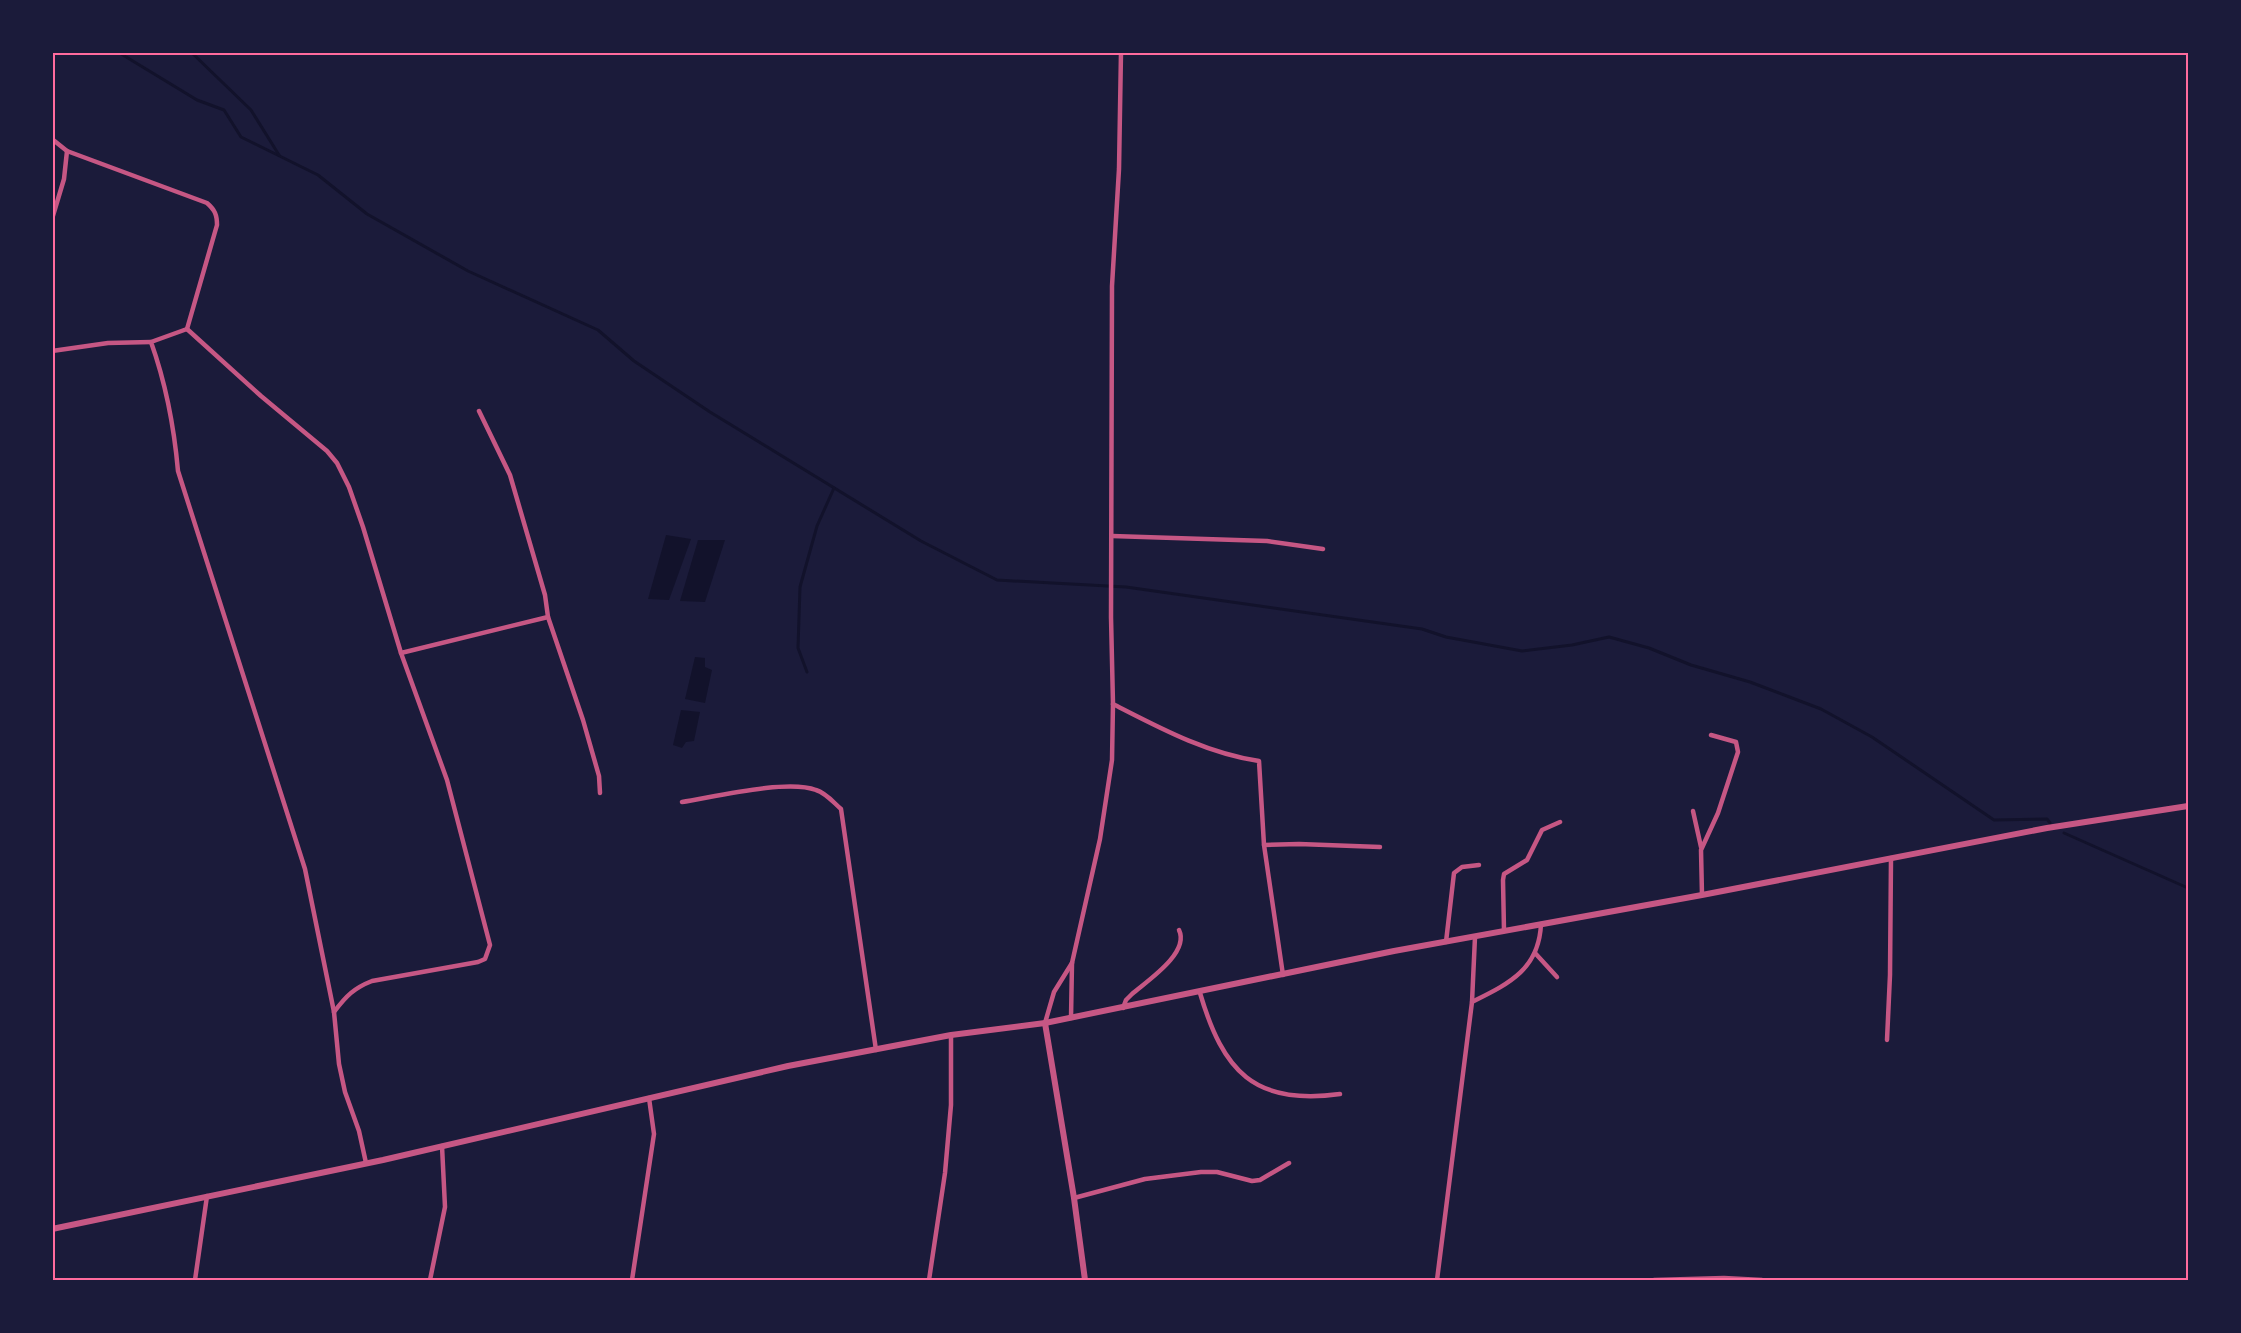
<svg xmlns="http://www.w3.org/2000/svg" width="2241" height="1333" font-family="Commissioner,sans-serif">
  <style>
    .water { fill: #12122b }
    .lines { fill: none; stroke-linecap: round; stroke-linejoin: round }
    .stream { stroke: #12122b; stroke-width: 3 }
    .minor { stroke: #c65784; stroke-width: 4.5 }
    .tertiary { stroke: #c65784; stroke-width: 6 }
    .neatline { fill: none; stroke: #ff6b9d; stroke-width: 2 }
  </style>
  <rect width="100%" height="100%" fill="#1b1b3a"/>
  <!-- water -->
  <g class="water">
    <path d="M666,535L691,539L669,600L648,599Z"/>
    <path d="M698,540H725L705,602L680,601Z"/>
    <path d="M695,657L705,658V667L712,670L705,703L685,699Z"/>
    <path d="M681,710L700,712L694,741L686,742L682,748L673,745Z"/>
  </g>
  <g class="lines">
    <!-- stream -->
    <g class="stream">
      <path d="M118,52L197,100L224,110L241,137L318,175L367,214L468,271L598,330L634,361L710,412L921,541L997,580L1126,587L1422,629L1446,637L1522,651L1572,645L1609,637L1649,648L1691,665L1750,682L1821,709L1872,737L1994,820L2047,819L2050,823"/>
      <path d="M191,52L251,110L279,155"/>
      <path d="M807,672L798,648L800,587L817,526L834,488"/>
      <path d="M2064,833L2188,888"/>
    </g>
    <!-- minor -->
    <g class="minor">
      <path d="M52,139L67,151L207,203C215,210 217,215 217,225L187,329"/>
      <path d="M52,219L64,179L67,151"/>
      <path d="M187,329L151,342C166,384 174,426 178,471L305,869L334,1012L339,1064L345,1092L359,1131L366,1163"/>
      <path d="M187,329L261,396L327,451L337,463L349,487L363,527L401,653L447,780L490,945L485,959L478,962L372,981C354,988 346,996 334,1012"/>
      <path d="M52,351L108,343L151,342"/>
      <path d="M1112,536L1267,541L1323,549"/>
      <path d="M548,617L583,720L599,776L600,793"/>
      <path d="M401,653L548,617L545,595L510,475L479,411"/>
      <path d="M1113,704C1160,728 1206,753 1259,761L1264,845L1283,975"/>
      <path d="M682,802C714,797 787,779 816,790C826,793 833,802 841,809L876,1050"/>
      <path d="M1693,811L1701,847"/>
      <path d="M1264,845L1299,844L1380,847"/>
      <path d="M1702,895L1701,850L1718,813L1738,752L1736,742L1711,735"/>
      <path d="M1504,931L1503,880L1504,874L1527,860L1542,830L1560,822"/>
      <path d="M1446,942L1454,873L1462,867L1479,865"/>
      <path d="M1535,953L1557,977"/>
      <path d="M1200,993C1223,1071 1254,1106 1340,1094"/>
      <path d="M1472,1002L1475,937"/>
      <path d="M1123,1008L1126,1000L1132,994C1147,981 1190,953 1179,930"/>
      <path d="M1071,1018L1072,963L1100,839L1112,760L1113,704L1111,617L1112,286L1119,169L1121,52"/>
      <path d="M1045,1023L1054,992L1072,963"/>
      <path d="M1887,1040L1890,975L1891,858"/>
      <path d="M1074,1198L1145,1179L1201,1172H1217L1252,1181L1260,1180L1289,1163"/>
      <path d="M195,1280L207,1196"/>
      <path d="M430,1280L445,1207L442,1146"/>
      <path d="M632,1280L654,1134L649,1098"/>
      <path d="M929,1280L945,1173L951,1105V1035"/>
      <path d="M1437,1280L1472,1002C1508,984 1539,970 1541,924"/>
      <path d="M1654,1280L1724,1278L1762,1280"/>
    </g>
    <!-- tertiary -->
    <g class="tertiary">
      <path d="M1045,1023L1074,1198L1085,1280"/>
      <path d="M52,1229L383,1160L788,1066L951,1035L1045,1023L1394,951L1702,895L2047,828L2188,806"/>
    </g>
  </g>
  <!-- border -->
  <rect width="2241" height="1333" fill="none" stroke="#1b1b3a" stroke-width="108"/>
  <rect x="54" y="54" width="2133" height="1225" class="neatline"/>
</svg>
